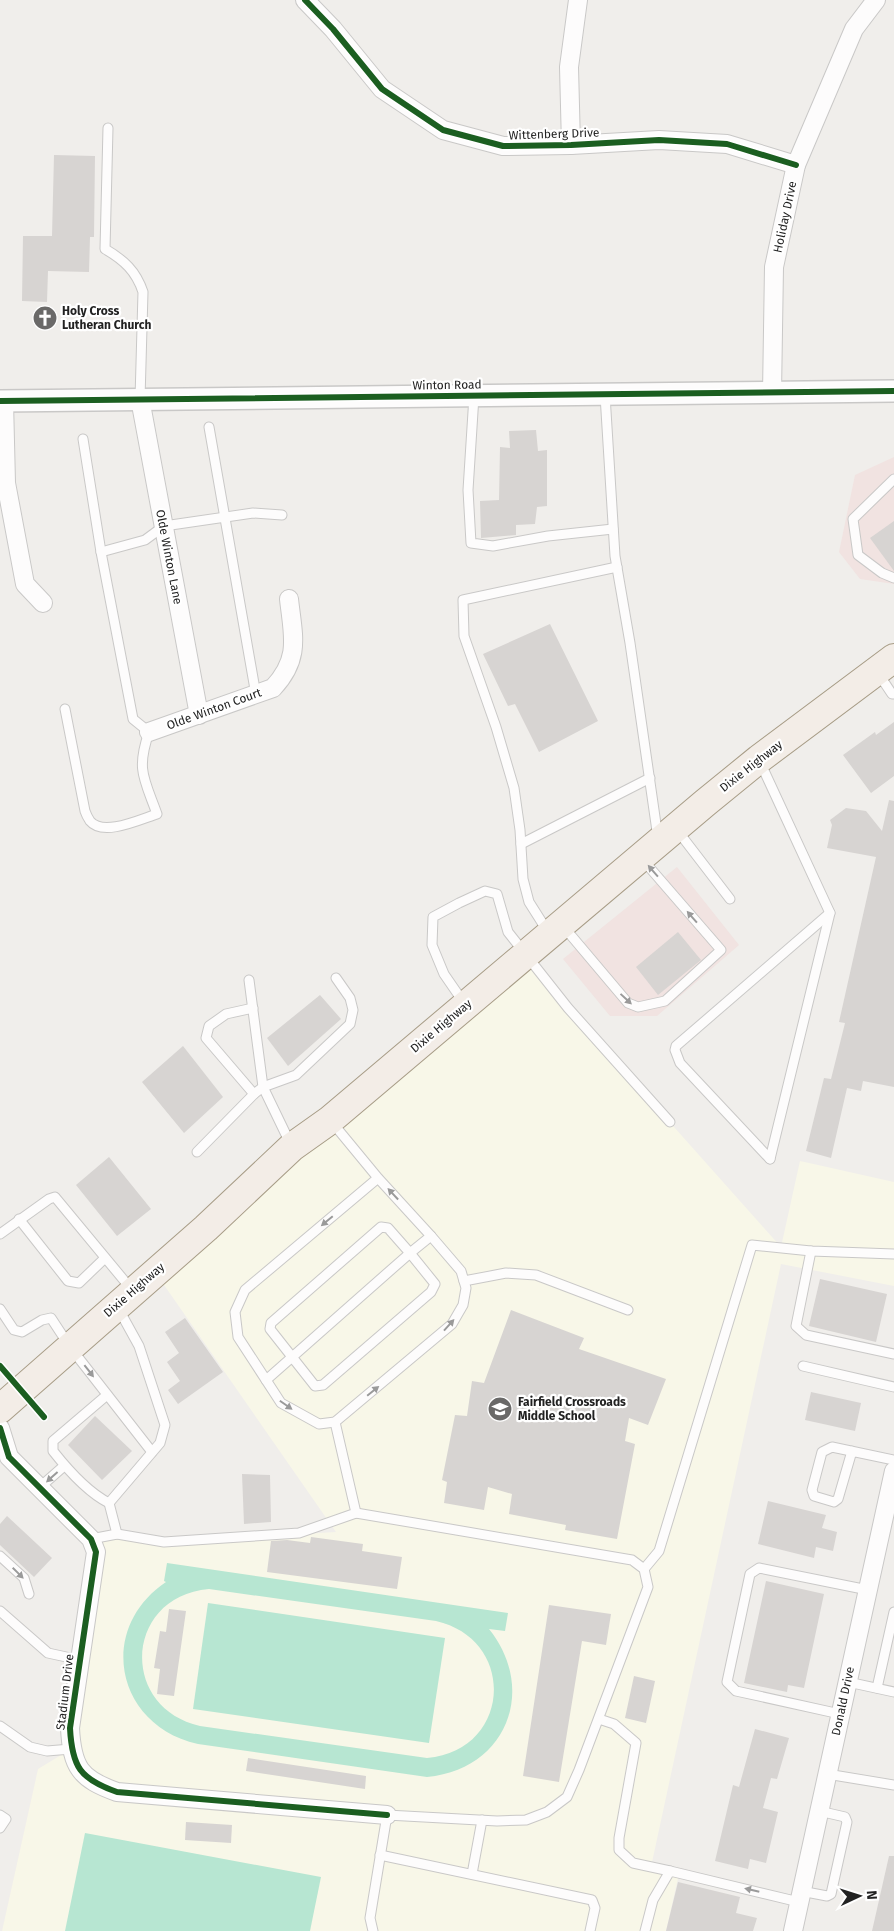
<svg xmlns="http://www.w3.org/2000/svg" width="894" height="1931" font-family="'Fira Sans',sans-serif">
  <style>
    .commercial { fill: #f1e3e1 }
    .education { fill: #f8f7e8 }
    .pitch { fill: #b7e6d2; fill-rule: evenodd }
    .building { fill: #d7d4d2 }
    .lines { fill: none; stroke-linecap: round; stroke-linejoin: round }
    .service-casing { stroke: #c9c8c7; stroke-width: 11 }
    .minor-casing { stroke: #c9c8c7; stroke-width: 20 }
    .tertiary-casing { stroke: #c9c8c7; stroke-width: 24 }
    .primary-casing { stroke: #a79c86; stroke-width: 30 }
    .service { stroke: #fdfcfc; stroke-width: 9 }
    .minor { stroke: #fdfcfc; stroke-width: 18 }
    .tertiary { stroke: #fdfcfc; stroke-width: 21 }
    .primary { stroke: #f3ede7; stroke-width: 28 }
    .cycleway-casing { stroke: #fff; stroke-width: 9 }
    .cycleway { stroke: #1b5e20; stroke-width: 6 }
    .oneway { fill: #9a9a9a }
    .labels { text-anchor: middle; stroke-width: 4.5; stroke-linejoin: round; paint-order: stroke }
    .street-label { font-size: 12px; fill: #222; stroke: #fff }
    .poi-label { font-size: 12px; font-weight: bold; fill: #222; stroke: #fff; text-anchor: start }
  </style>
  <rect width="100%" height="100%" fill="#f0eeeb"/>
  <!-- commercial -->
  <g class="commercial">
    <path d="M894,457V584L860,579L839,552L855,475Z"/>
    <path d="M677,867L739,945L657,1016H610L563,959Z"/>
  </g>
  <!-- education -->
  <path class="education" d="M525,955L633,1081L781,1247L800,1161L894,1182V1286L781,1264L651,1867L679,1874L666,1931H2L38,1769L71,1749L91,1539L117,1534L164,1542L336,1532L155,1272Z"/>
  <!-- pitch -->
  <g class="pitch">
    <path d="M167,1563L508,1613L505,1631L489,1629C538,1690 506,1770 427,1777L198,1744C116,1726 96,1629 166,1582L164,1581ZM209,1589L436,1621C518,1640 511,1751 427,1758L200,1726C118,1707 125,1596 209,1589Z"/>
    <path d="M208,1603L445,1638L429,1743L193,1709Z"/>
    <path d="M85,1833L321,1877L310,1931H65Z"/>
  </g>
  <!-- building -->
  <g class="building">
    <path d="M54,155L95,156L94,237H90L89,272L48,271L47,302L22,301L23,236H52Z"/>
    <path d="M536,430L538,451L547,450V506L537,507L535,524L516,525V535L481,538L480,501L499,500L500,447L510,448L509,431Z"/>
    <path d="M894,521V571L870,538Z"/>
    <path d="M550,624L598,721L539,752L515,704L508,706L483,654Z"/>
    <path d="M894,722V776L871,793L843,755L875,732L876,735Z"/>
    <path d="M889,800L894,801V1087L863,1081L861,1091L847,1088L831,1158L806,1151L824,1078L831,1079L845,1023L839,1022L876,857L827,848L832,825L830,820L846,808L866,811L882,831Z"/>
    <path d="M678,932L701,960L658,995L636,967Z"/>
    <path d="M320,995L341,1019L288,1066L267,1038Z"/>
    <path d="M183,1046L223,1097L184,1133L142,1082Z"/>
    <path d="M109,1157L151,1209L117,1236L76,1185Z"/>
    <path d="M820,1279L887,1294L876,1342L809,1326Z"/>
    <path d="M511,1310L584,1338L579,1349L666,1379L648,1425L629,1418L625,1441L635,1444L617,1539L565,1530L566,1525L509,1514L512,1494L488,1487L484,1510L444,1503L447,1482L442,1480L455,1415L467,1416L472,1381L484,1383Z"/>
    <path d="M185,1318L223,1372L178,1404L168,1390L180,1381L167,1362L179,1353L165,1332Z"/>
    <path d="M811,1392L861,1403L855,1431L805,1420Z"/>
    <path d="M95,1416L132,1451L102,1480L68,1445Z"/>
    <path d="M242,1474L270,1475L271,1522L244,1524Z"/>
    <path d="M768,1501L826,1515L822,1528L837,1532L833,1551L816,1547L814,1558L758,1544Z"/>
    <path d="M7,1516L52,1558L34,1577L0,1545V1524Z"/>
    <path d="M311,1537L363,1544L362,1551L402,1557L397,1589L267,1572L271,1541L287,1540L310,1543Z"/>
    <path d="M766,1581L824,1594L804,1688L788,1685L787,1692L744,1683Z"/>
    <path d="M549,1605L611,1614L606,1645L582,1641L559,1782L523,1776Z"/>
    <path d="M169,1609L186,1611L174,1696L157,1694L160,1669L154,1668L160,1631L166,1632Z"/>
    <path d="M634,1676L655,1681L646,1723L625,1718Z"/>
    <path d="M755,1729L789,1738L777,1779L771,1778L763,1808L778,1812L766,1863L750,1859L748,1869L715,1861L733,1785L739,1787Z"/>
    <path d="M248,1758L366,1776L365,1789L246,1771Z"/>
    <path d="M186,1822L232,1825L231,1843L185,1840Z"/>
    <path d="M889,1856H894V1931H872Z"/>
    <path d="M678,1882L740,1897L736,1913L757,1918L753,1931H666Z"/>
  </g>
  <g class="lines">
    <defs>
      <g id="service">
        <path d="M108,128L105,249C124,260 136,271 143,292L140,399"/>
        <path d="M605,395L615,556L630,643L658,838"/>
        <path d="M474,396L468,490L471,543L493,546L548,536L613,529"/>
        <path d="M209,427L256,695"/>
        <path d="M894,479L853,519L858,555L882,573L894,578"/>
        <path d="M101,552L145,540L164,526L253,513L282,515"/>
        <path d="M878,673L892,694H894"/>
        <path d="M65,709L85,811C86,814 88,818 90,821C103,837 141,819 157,814C144,778 136,770 149,732L133,719L101,552L83,439"/>
        <path d="M760,762L830,913L770,1159"/>
        <path d="M677,830L730,899"/>
        <path d="M521,844L650,778"/>
        <path d="M563,926L628,1003L638,1007L665,1001L721,950L643,860"/>
        <path d="M548,932L529,902L523,879L520,830L514,788L496,727L464,636L463,600L617,567"/>
        <path d="M249,980L263,1087L291,1145"/>
        <path d="M464,1003L444,974L432,945L433,917L459,903L485,891L497,894L508,932L568,1008L670,1122"/>
        <path d="M253,1008L226,1014L209,1026L206,1038L254,1094L263,1087L296,1075L350,1024L353,1010L350,998L336,978"/>
        <path d="M331,1121L378,1178L431,1236L461,1271L466,1288L463,1305L452,1324L335,1422L319,1424L281,1403L238,1337L235,1312L245,1290L378,1178"/>
        <path d="M197,1152L254,1094"/>
        <path d="M770,1159L680,1063L675,1050L676,1046L830,913"/>
        <path d="M19,1219L68,1281L79,1283L105,1258"/>
        <path d="M0,1234L49,1199L55,1197L132,1290"/>
        <path d="M811,1251L796,1326L806,1335L894,1354"/>
        <path d="M464,1281L506,1273L536,1275L628,1310"/>
        <path d="M0,1309L14,1330L22,1332L42,1320L51,1318L70,1347L152,1452"/>
        <path d="M803,1366L894,1387"/>
        <path d="M266,1380L410,1253L435,1284L431,1292L323,1385L315,1386L270,1329L271,1323L381,1227L388,1228L410,1253L431,1236"/>
        <path d="M107,1395L53,1441V1451C68,1470 87,1492 109,1503L160,1443L165,1425L139,1346L118,1308"/>
        <path d="M852,1451L838,1499L834,1502L814,1496L812,1490L822,1452L832,1447L894,1460"/>
        <path d="M39,1488L64,1466"/>
        <path d="M109,1503L117,1534"/>
        <path d="M356,1513L632,1560L644,1569L648,1587L579,1770L567,1797L547,1812L526,1820L497,1821L387,1815L370,1918L373,1931"/>
        <path d="M91,1539L117,1534L164,1542L299,1533L356,1513L335,1422"/>
        <path d="M0,1556L24,1578L29,1594"/>
        <path d="M644,1569L659,1551L752,1245L811,1251L894,1254"/>
        <path d="M0,1611L48,1653L80,1660"/>
        <path d="M848,1682L894,1692"/>
        <path d="M877,1688L894,1612"/>
        <path d="M840,1714L736,1691L727,1682L750,1574L759,1568L868,1590"/>
        <path d="M599,1719L614,1724L636,1743L619,1838V1850L633,1863L670,1871"/>
        <path d="M0,1726L30,1747L47,1751L71,1749"/>
        <path d="M827,1774L894,1785"/>
        <path d="M0,1815L6,1819L0,1828"/>
        <path d="M380,1855L592,1900L595,1908L590,1931"/>
        <path d="M472,1874L482,1820"/>
        <path d="M801,1891L827,1896L831,1894L847,1822L845,1817L819,1811"/>
        <path d="M645,1931L653,1900L670,1871L799,1902"/>
      </g>
      <g id="minor">
        <path d="M305,0L333,29L382,89L443,130L503,146L571,145L659,140L727,144L796,165"/>
        <path d="M571,145L569,67L578,0"/>
        <path d="M772,393L774,267L796,165L854,29L876,0"/>
        <path d="M140,399L199,715"/>
        <path d="M4,401L6,483L25,584L43,603"/>
        <path d="M149,732L273,688C301,658 293,636 289,599"/>
        <path d="M0,1428L9,1457L91,1539L96,1552L70,1728C72,1767 80,1779 117,1792L387,1815"/>
        <path d="M793,1931L894,1471"/>
      </g>
      <path id="tertiary" d="M0,401L894,391"/>
      <path id="primary" d="M0,1409L206,1228L292,1147L330,1120L705,803L759,759L894,658"/>
    </defs>
    <!-- service casing -->
    <use href="#service" class="service-casing"/>
    <!-- minor casing -->
    <use href="#minor" class="minor-casing"/>
    <!-- tertiary casing -->
    <use href="#tertiary" class="tertiary-casing"/>
    <!-- primary casing -->
    <use href="#primary" class="primary-casing"/>
    <!-- service -->
    <use href="#service" class="service"/>
    <!-- minor -->
    <use href="#minor" class="minor"/>
    <!-- tertiary -->
    <use href="#tertiary" class="tertiary"/>
    <!-- primary -->
    <use href="#primary" class="primary"/>
    <defs>
      <g id="cycleway">
        <path d="M305,0L333,29L382,89L443,130L503,146L571,145L659,140L727,144L796,165"/>
        <path d="M0,401L894,391"/>
        <path d="M0,1366L44,1417"/>
        <path d="M0,1428L9,1457L91,1539L96,1552L70,1728C72,1767 80,1779 117,1792L387,1815"/>
      </g>
    </defs>
    <!-- cycleway casing -->
    <use href="#cycleway" class="cycleway-casing"/>
    <!-- cycleway -->
    <use href="#cycleway" class="cycleway"/>
  </g>
  <!-- one-way arrows -->
  <defs><path id="oneway-solid" d="M-6-.8H1V-3.2L6.5 0L1 3.2V.8H-6Z" transform="scale(1.25)"/></defs>
  <g class="oneway">
    <use href="#oneway-solid" transform="translate(653 871) rotate(-131)"/>
    <use href="#oneway-solid" transform="translate(692 917) rotate(-131)"/>
    <use href="#oneway-solid" transform="translate(626 999) rotate(43)"/>
    <use href="#oneway-solid" transform="translate(393 1194) rotate(-133)"/>
    <use href="#oneway-solid" transform="translate(327 1221) rotate(140)"/>
    <use href="#oneway-solid" transform="translate(449 1325) rotate(-48)"/>
    <use href="#oneway-solid" transform="translate(89 1371) rotate(52)"/>
    <use href="#oneway-solid" transform="translate(373 1391) rotate(-39)"/>
    <use href="#oneway-solid" transform="translate(286 1405) rotate(35)"/>
    <use href="#oneway-solid" transform="translate(52 1477) rotate(138)"/>
    <use href="#oneway-solid" transform="translate(18 1573) rotate(45)"/>
    <use href="#oneway-solid" transform="translate(752 1890) rotate(-167)"/>
  </g>
  <!-- icons -->
  <defs>
    <symbol id="church-disc" viewBox="-11 -11 22 22"><circle r="9.5" fill="#6a6968" stroke="#fff"/><path d="M-1.2-6h2.4v3.5h3.3v2.4h-3.3V6h-2.4V-.1h-3.3v-2.4h3.3Z" fill="#fff"/></symbol>
    <symbol id="school-disc" viewBox="-11 -11 22 22"><circle r="9.5" fill="#6a6968" stroke="#fff"/><path d="M0-5L7-2L0 1L-7-2ZM-4 1L0 2.5L4 1V4Q0 6-4 4Z" fill="#fff"/></symbol>
  </defs>
  <g fill-rule="evenodd">
    <use href="#church-disc" x="31" y="304" width="28" height="28"/>
    <use href="#school-disc" x="486" y="1395" width="28" height="28"/>
  </g>
  <g class="labels">
    <!-- street labels -->
    <g class="street-label">
      <text transform="translate(554 134) rotate(-2)" y="4">Wittenberg Drive</text>
      <text transform="translate(785 217) rotate(-78)" y="4">Holiday Drive</text>
      <text transform="translate(447 385) rotate(-1)" y="4">Winton Road</text>
      <text transform="translate(169 557) rotate(79)" y="4">Olde Winton Lane</text>
      <text transform="translate(214 709) rotate(-20)" y="4">Olde Winton Court</text>
      <text transform="translate(751 766) rotate(-38)" y="4">Dixie Highway</text>
      <text transform="translate(441 1026) rotate(-40)" y="4">Dixie Highway</text>
      <text transform="translate(134 1290) rotate(-41)" y="4">Dixie Highway</text>
      <text transform="translate(65 1692) rotate(-83)" y="4">Stadium Drive</text>
      <text transform="translate(843 1701) rotate(-78)" y="4">Donald Drive</text>
    </g>
    <!-- poi labels -->
    <g class="poi-label">
      <text x="62" y="315">Holy Cross<tspan x="62" dy="14">Lutheran Church</tspan></text>
      <text x="518" y="1406">Fairfield Crossroads<tspan x="518" dy="14">Middle School</tspan></text>
    </g>
  </g>
  <!-- north arrow -->
  <g transform="translate(859 1896) rotate(86)" stroke="#ffffff" stroke-width="4" paint-order="stroke">
  <path d="M0-4L9 19L0 12L-9 19Z" fill="#222222"/>
  <text y="-8" font-size="14" font-weight="bold" text-anchor="middle" fill="#222222">N</text>
  </g>
</svg>
